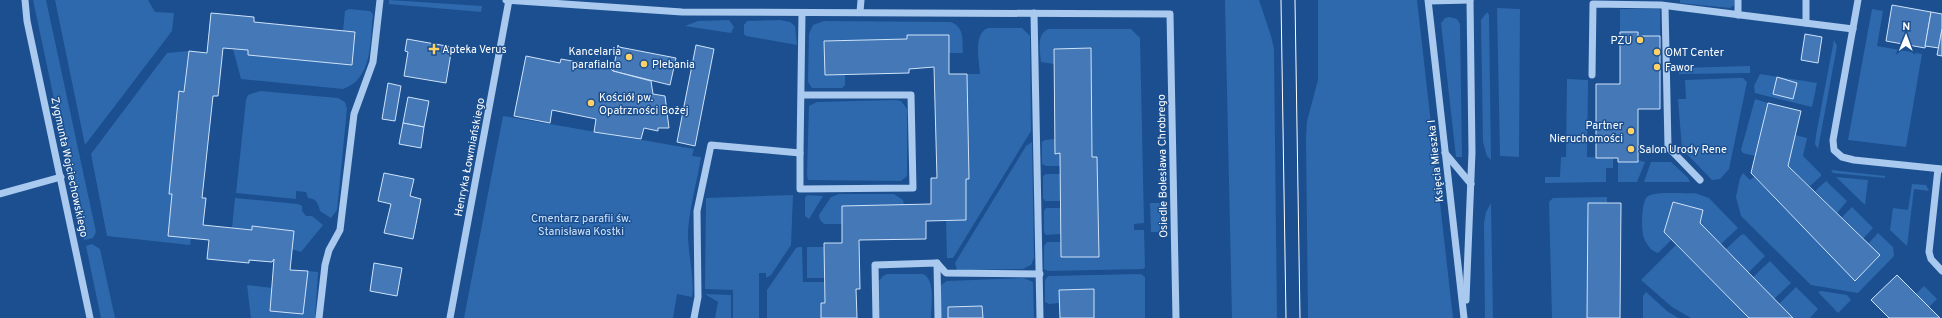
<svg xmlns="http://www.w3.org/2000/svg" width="1942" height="318" font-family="Overpass,sans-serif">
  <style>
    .green { fill: #2e69ad }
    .building { fill: #4478b7; stroke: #cfe3fa }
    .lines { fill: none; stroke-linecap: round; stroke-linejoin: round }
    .minor { stroke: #a9c9ee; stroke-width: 7 }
    .tram { stroke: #fff; stroke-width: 1 }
    .poi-dot { fill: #ffd166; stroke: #1b4f8f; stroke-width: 1.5 }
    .labels { text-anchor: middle; stroke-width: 3; stroke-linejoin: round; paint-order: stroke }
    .poi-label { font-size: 11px; fill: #fff; stroke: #1b4f8f; text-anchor: start }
    .street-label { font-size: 11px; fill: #fff; stroke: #1b4f8f }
    .park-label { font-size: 11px; fill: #cfe3fa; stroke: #1b4f8f }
  </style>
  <rect width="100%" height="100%" fill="#1b4f8f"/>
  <!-- green -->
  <g class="green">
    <path d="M33,0H46L96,232L93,238L84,240Z"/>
    <path d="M55,0H148L155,12L174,13L172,31L85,145Z"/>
    <path d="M389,0L482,6L481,12L389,4Z"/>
    <path d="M1225,0H1259L1271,36L1274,49L1277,318H1232Z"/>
    <path d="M1318,0H1417L1453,318H1308L1306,138L1307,121L1318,80Z"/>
    <path d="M1680,0H1734V5L1730,8L1680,3Z"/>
    <path d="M1497,8L1520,9L1519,157L1500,156Z"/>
    <path d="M349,9L370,11L373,14C370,41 373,79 343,89L241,79L233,49L248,50V55L352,65L355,32L343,31L345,11Z"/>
    <path d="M1620,9H1660V36H1638L1620,32Z"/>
    <path d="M1872,9L1883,11L1877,46L1922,54L1906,147L1848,140Z"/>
    <path d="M1487,12L1489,15L1491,160L1487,156L1483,142L1481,20Z"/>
    <path d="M1449,17L1457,19L1460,24L1462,157H1456L1441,23L1445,18Z"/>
    <path d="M729,20L734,27L731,33L685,26L698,21Z"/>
    <path d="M780,20L790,22L795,26L797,45L746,36L744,34V25L747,21Z"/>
    <path d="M824,21L951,22C965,28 962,40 963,53H949L948,35H907V39L824,41L825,74H845V85L842,88H812L808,82L809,34L813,25Z"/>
    <path d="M988,28H1022L1030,36L1031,131L953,258H947L946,221L966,220V179H969L967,74H980C979,61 973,33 988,28Z"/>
    <path d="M1048,29H1131L1140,38L1144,223L1134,224V230H1144L1145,267L1143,269L1048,271L1044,269V246L1047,242H1061L1062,257L1099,256L1097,157H1092L1091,48L1054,49V64L1041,62C1040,51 1036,35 1048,29Z"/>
    <path d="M1834,40L1837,46L1818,149L1815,144L1816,135Z"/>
    <path d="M189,51L184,92L179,91L169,194H172L168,235L191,238L190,245L107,236L91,154L167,53Z"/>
    <path d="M1750,66V73L1679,74V68Z"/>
    <path d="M1760,74L1817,83L1812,107L1755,93L1754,86Z"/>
    <path d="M1737,78H1743L1747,82L1729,169L1720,179L1712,180L1682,149L1678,99H1686L1685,80Z"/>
    <path d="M1567,79L1588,80L1587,157L1613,158V168H1606V182L1545,183V177H1560L1561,157H1566Z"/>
    <path d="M260,91L338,98L345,102L347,109L337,210L331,218L320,211C318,203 317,199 308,198L306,192L296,191V199L236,193L246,100L248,95Z"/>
    <path d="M1755,99L1768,103L1755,156L1743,153L1741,150Z"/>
    <path d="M896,100L901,101L907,109V176L901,181L808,180L807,175L809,106L817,102Z"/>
    <path d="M503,116L694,149L692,156L701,157C697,181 690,206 688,230C687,249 695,280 692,297L677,294L673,318H464Z"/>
    <path d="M1795,135L1807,138L1803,156L1821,174V176L1810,186L1788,166Z"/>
    <path d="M1055,139L1056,154L1060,153V166H1046L1042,164V142L1045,140Z"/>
    <path d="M1032,142L1034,258L1031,265L1023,269L957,270L955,263L1026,146Z"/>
    <path d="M1638,160L1645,162L1637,182H1618V162H1638Z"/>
    <path d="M1651,162H1671L1688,178L1690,182H1644Z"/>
    <path d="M1831,170L1885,176V178L1833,173Z"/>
    <path d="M1743,173L1750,180L1754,177L1855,280L1868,244L1878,233L1893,247L1894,256L1858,293L1811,285L1741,216L1736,197L1740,178Z"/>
    <path d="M1046,174H1060L1061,201H1045L1043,198V176Z"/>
    <path d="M1836,177L1868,180L1865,205Z"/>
    <path d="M1826,181L1847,201L1837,213L1815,191Z"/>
    <path d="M1912,184L1926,185L1929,191L1914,189L1907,246L1890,230L1893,208L1908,210Z"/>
    <path d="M1695,193L1709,198L1738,228L1721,244L1700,223L1703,210L1673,202L1664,232L1671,240L1658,253C1652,252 1646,244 1644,238C1641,231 1641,200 1648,196C1657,191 1685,194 1695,193Z"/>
    <path d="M839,194H894L903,200L904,205L842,206V224H824L820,220L819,215L831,197Z"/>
    <path d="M793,195L791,245L771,275L766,278V273H759V318H733V290L705,289L706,198Z"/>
    <path d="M807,195L823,196L809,219L805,216V198Z"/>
    <path d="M1607,197V203H1588L1587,318H1552L1549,202L1553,198Z"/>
    <path d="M235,198L298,204L302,206V211L306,216H312L323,225L301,252L291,249L294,231L253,226L252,230L232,228Z"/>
    <path d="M1150,203H1164L1165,232H1151Z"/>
    <path d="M1491,203L1493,318H1485L1484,223L1486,212Z"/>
    <path d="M1852,207L1873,228L1863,239L1842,217Z"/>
    <path d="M1046,208H1061V234L1046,235L1044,232V211Z"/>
    <path d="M1744,234L1765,256L1748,273L1726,249L1741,235Z"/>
    <path d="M92,244L100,249L115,318H101L86,246Z"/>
    <path d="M1676,245L1749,318H1691L1672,307L1641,280Z"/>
    <path d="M799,247H802L803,282H824L825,303H821V318H767V290L796,248Z"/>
    <rect x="807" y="247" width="17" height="31"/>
    <path d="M1770,261L1791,283L1774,299L1753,277Z"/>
    <path d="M308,271L318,272L315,318H251L247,285L272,288L270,311L303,314Z"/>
    <path d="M887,274H923C936,280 931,305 931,318H880L879,281L883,276Z"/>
    <path d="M1141,274L1145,277V318H1094L1093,289L1059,290V303L1049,304L1045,302V280L1048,276Z"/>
    <path d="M1024,278L1033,282L1034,318H983L982,306L948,307V318H940V288L941,285L947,281Z"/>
    <path d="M1924,286L1937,299L1929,307L1916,294Z"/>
    <path d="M1796,287L1818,309L1810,318H1793L1779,304Z"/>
    <path d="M1821,291L1847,295L1851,300L1838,313L1818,292Z"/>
    <path d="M1646,292L1667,311L1678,318H1643V296Z"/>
    <path d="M705,294L731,295V318H715L718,302Z"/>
  </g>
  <!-- building -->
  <g class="building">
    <path d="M1892,5L1931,12L1925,48L1886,41Z"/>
    <path d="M1931,12L1942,14V29L1939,48L1925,46Z"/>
    <path d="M211,13L254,17V22L355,32L352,65L248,55V50L223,48L218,96H213L202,198H206L203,225L252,230V226L294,231L290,270L308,271L303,314L270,311L274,259L272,262L249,260V263L207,259L209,240L168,236L172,194H169L179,91L184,92L189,51L207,53Z"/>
    <path d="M1942,29V56L1937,55Z"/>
    <path d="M1620,32H1638V36H1660V109H1638V162H1618V158H1596V84H1620Z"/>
    <path d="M1805,34L1822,37L1818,63L1801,60Z"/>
    <path d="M907,35H949V74H967L969,179H966V220L926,221V239L859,240L860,289H856L857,318H821V303H825L824,243H842V206L931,204V178H937L934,67L909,69V73L825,75L824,41L907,39Z"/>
    <path d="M407,39L452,47L446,83L404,76L408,52L405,51Z"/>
    <path d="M618,45L619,47L676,58L670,85L613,71Z"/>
    <path d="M696,45L714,49L695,146L677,142Z"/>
    <path d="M1091,48L1092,157H1097L1099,257H1061L1060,153L1055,154L1054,49Z"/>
    <path d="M526,56L560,63L561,59L610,68L613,71L651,81L653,94L665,96L669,128H658V131L644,128L641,139L594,132L596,119L552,110L550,123L514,116Z"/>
    <path d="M1777,77L1797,83L1793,99L1773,94Z"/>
    <path d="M388,83L401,86L395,121L382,119Z"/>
    <path d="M408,97L429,101L424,127L403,123Z"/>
    <path d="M1768,103L1801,111L1788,166L1880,255L1855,281L1751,173Z"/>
    <path d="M403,123L424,127L421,148L399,144Z"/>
    <path d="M384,173L414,179L410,196L421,199L413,239L384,233L391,204L378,201Z"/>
    <path d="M1673,202L1703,210L1700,223L1793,318H1749L1664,232Z"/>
    <path d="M1588,203H1621L1620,318H1587Z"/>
    <path d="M374,263L402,268L397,296L370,291Z"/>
    <path d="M1897,275L1940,318H1889L1871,300Z"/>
    <path d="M1094,289V318H1060L1059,290Z"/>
    <path d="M982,306L983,318H948V307Z"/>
  </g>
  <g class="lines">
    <!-- minor -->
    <g class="minor">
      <path d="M25,0L27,21L90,318"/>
      <path d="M506,0L682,12L1170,14L1176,318"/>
      <path d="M1428,0L1464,318"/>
      <path d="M1738,0V15"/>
      <path d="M1806,0V23"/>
      <path d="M1858,0L1833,140L1834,150L1842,157L1854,160L1942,169"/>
      <path d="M1429,1L1470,0"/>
      <path d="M1665,6L1668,147L1700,180"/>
      <path d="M860,12L861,0"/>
      <path d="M1034,13L1040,318"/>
      <path d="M1592,75L1593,4L1661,5L1853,29"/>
      <path d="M800,153V189L913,188L911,95H802"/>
      <path d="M1445,153L1471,184"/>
      <path d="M1938,169L1929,252L1931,259L1942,271"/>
      <path d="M0,194L61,177"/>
      <path d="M937,263L938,318"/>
      <path d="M1466,300L1472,152L1470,0"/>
      <path d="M319,318L325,265L329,250L340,230L354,114L373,62L380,0"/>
      <path d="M450,318L509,0"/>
      <path d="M694,318L698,297L697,211L711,145L800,153L802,13"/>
      <path d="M876,318L875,265L937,263L946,273L1040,274"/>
    </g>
    <!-- tram -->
    <g class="tram">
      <path d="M1281,0L1286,318"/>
      <path d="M1295,0L1300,318"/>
    </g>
  </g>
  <!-- markers -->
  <g class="poi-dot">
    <circle cx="1640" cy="40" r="4"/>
    <path d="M432 43h4v4h4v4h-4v4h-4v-4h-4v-4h4z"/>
    <circle cx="1657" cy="52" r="4"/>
    <circle cx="629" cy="57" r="4"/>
    <circle cx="644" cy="64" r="4"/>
    <circle cx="1657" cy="67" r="4"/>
    <circle cx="591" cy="103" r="4"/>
    <circle cx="1631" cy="131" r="4"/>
    <circle cx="1631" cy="149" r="4"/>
  </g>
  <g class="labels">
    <!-- poi labels -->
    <g class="poi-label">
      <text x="1632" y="44" text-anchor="end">PZU</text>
      <text x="442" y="53">Apteka Verus</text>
      <text x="621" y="55" text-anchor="end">Kancelaria<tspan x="621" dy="13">parafialna</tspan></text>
      <text x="1665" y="56">OMT Center</text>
      <text x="652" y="68">Plebania</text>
      <text x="1665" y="71">Fawor</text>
      <text x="599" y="101">Kościół pw.<tspan x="599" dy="13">Opatrzności Bożej</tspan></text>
      <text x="1623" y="129" text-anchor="end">Partner<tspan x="1623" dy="13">Nieruchomości</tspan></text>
      <text x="1639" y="153">Salon Urody Rene</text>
    </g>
    <!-- street labels -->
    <g class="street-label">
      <text transform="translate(469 157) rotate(-79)" y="4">Henryka Łowmiańskiego</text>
      <text transform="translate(1435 161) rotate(-96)" y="4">Księcia Mieszka I</text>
      <text transform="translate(1162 166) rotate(-91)" y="4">Osiedle Bolesława Chrobrego</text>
      <text transform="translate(70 167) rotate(78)" y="4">Zygmunta Wojciechowskiego</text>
    </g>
    <!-- park labels -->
    <g class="park-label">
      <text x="581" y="222">Cmentarz parafii św.<tspan x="581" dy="13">Stanisława Kostki</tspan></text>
    </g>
  </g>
  <!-- north arrow -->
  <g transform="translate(1906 36) rotate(1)" stroke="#1b4f8f" stroke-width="3" paint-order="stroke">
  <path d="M0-3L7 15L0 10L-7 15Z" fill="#ffffff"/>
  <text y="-6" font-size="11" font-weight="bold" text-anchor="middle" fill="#ffffff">N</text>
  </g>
</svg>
